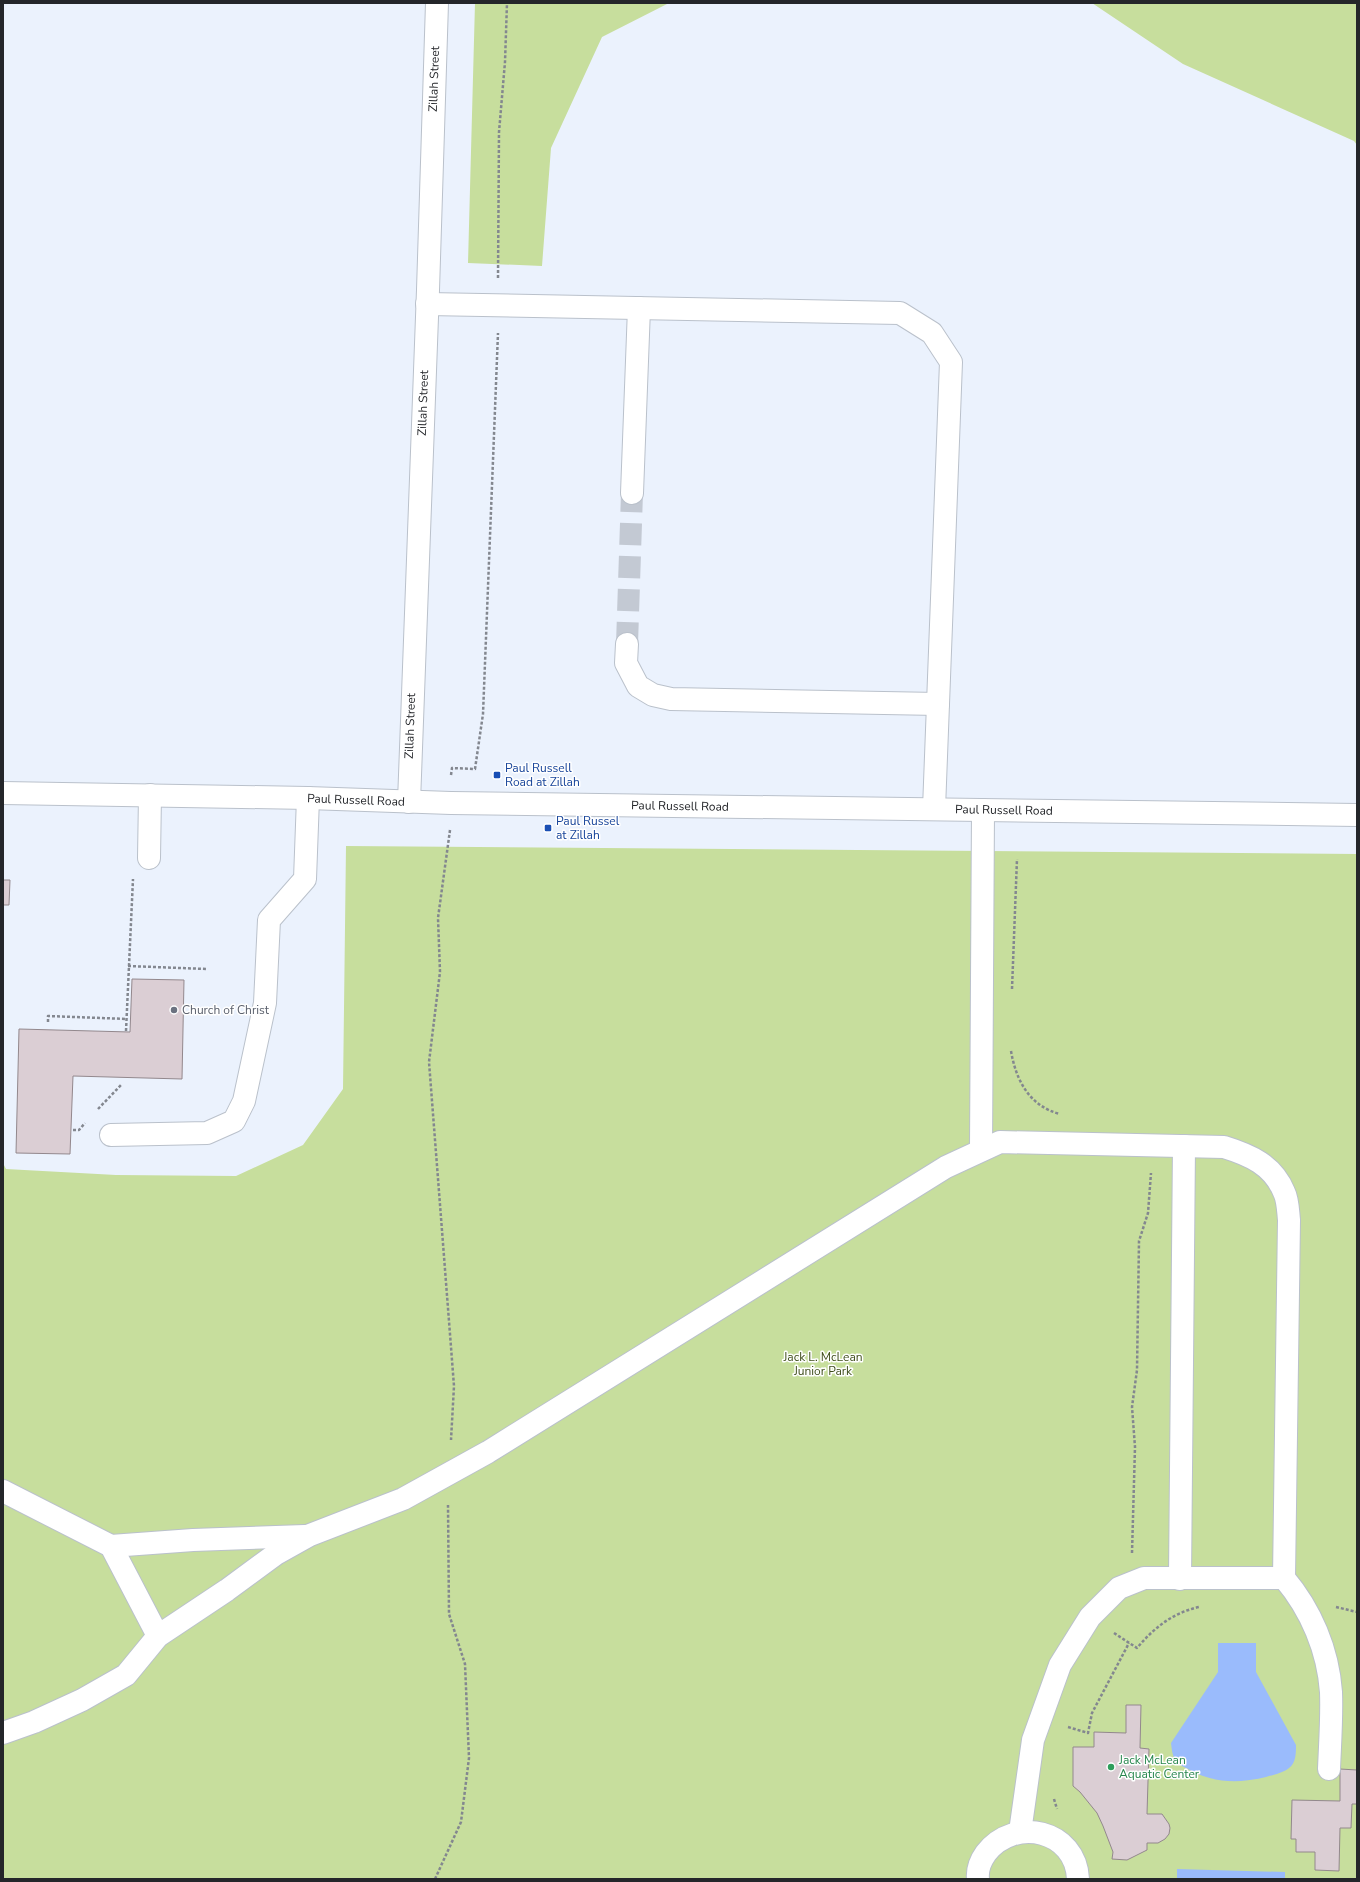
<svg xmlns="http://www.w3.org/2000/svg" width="1360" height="1882" font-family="'Nunito Sans',sans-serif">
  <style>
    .green { fill: #c7de9d }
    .water { fill: #9abbfc }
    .building { fill: #dbced4; stroke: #93888d }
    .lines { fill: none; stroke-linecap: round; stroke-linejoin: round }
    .minor-tunnel { stroke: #c3c9d3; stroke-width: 22; stroke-dasharray: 22 11; stroke-linecap: butt }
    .minor-casing { stroke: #bac1cb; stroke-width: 24 }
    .path { stroke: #83878f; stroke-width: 2.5; stroke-dasharray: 3 2; stroke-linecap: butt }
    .minor { stroke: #fff; stroke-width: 22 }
    .transit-dot { fill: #1a4fb4; stroke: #fff; stroke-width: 1.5 }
    .worship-dot { fill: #6b7280; stroke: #fff; stroke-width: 1.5 }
    .leisure-dot { fill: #2e9e5b; stroke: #fff; stroke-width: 1.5 }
    .labels { text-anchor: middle; stroke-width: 3; stroke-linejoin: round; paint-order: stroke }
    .street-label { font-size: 12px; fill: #24262a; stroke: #fff }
    .transit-label { font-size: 12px; fill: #164399; stroke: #fff; text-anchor: start }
    .worship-label { font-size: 12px; fill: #5b616d; stroke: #fff; text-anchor: start }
    .park-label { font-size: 12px; fill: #3e4d1a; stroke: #fff }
    .leisure-label { font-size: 12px; fill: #27864d; stroke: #fff; text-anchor: start }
  </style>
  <rect width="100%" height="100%" fill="#ebf2fd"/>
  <!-- green -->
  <g class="green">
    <path d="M475,3H669L602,37L551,148L542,266L468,263Z"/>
    <path d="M1092,3H1357V145L1354,141L1183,64Z"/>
    <path d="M346,846L1357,854V1879H3V1163L6,1169L116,1175L236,1176L303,1145L343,1089Z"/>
  </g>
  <!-- water -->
  <g class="water">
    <path d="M1218,1643H1256V1672L1296,1745C1296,1753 1296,1763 1289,1768C1283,1773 1273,1775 1266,1777C1238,1784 1211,1783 1186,1768C1182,1766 1178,1764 1176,1761C1172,1755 1172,1750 1171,1743L1218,1672Z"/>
    <path d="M1177,1869L1285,1872V1879H1177Z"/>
  </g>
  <!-- building -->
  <g class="building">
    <path d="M3,880H10L9,905H3Z"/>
    <path d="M132,979L184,980L182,1079L73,1076L70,1154L16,1153L19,1029L130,1032Z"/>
    <path d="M1126,1705H1141L1140,1748L1149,1749L1147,1814H1162L1169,1824L1170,1828L1169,1834L1165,1839L1158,1843H1147V1850L1127,1860L1112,1859L1113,1852L1103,1826L1097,1813L1080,1792L1073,1786V1747H1094V1732L1126,1733Z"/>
    <path d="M1340,1769L1357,1770V1804H1352L1351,1828H1340L1339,1871L1315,1870V1852H1296V1839H1291L1292,1800L1340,1801Z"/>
  </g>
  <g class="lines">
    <!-- minor-tunnel -->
    <path class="minor-tunnel" d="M627,644L632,493"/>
    <defs>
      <g id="minor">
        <path d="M427,304L900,313L932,333L951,362L934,809"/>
        <path d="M632,493L639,308"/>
        <path d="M627,644L626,663L638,686L653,695L671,699L938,704"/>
        <path d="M3,793L308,798L451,803L1357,815"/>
        <path d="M409,802L428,290L437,3"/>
        <path d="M149,858L150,795"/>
        <path d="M111,1135L207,1133L234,1121L244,1101L265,1003L269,920L305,879L308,798"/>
        <path d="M981,1150L983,810"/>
        <path d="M3,1491L111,1546L158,1636"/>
        <path d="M111,1546L193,1540L305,1536"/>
        <path d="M1180,1579L1184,1146"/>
        <path d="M3,1733L34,1722L82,1700L126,1675L158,1636L227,1590L276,1554L310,1535L403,1499L488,1452L946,1167L1000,1142L1224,1147C1250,1155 1273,1165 1284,1192C1288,1200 1288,1211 1289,1220L1284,1578"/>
        <path d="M1020,1832L1033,1740L1060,1665L1090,1617L1119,1588L1144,1578H1284C1311,1610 1328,1650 1331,1692C1332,1717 1330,1744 1329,1769"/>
        <path d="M978,1879C977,1870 981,1860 986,1853C1015,1816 1076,1830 1078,1879"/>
      </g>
    </defs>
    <!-- minor casing -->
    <use href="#minor" class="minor-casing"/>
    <!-- path -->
    <g class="path">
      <path d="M498,278L499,132L505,62L507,3"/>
      <path d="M451,775L452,768L475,769L483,714L498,333"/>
      <path d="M450,830L438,918L440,972L429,1062L454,1386L451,1440"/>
      <path d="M128,966L207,969"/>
      <path d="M1012,989L1017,859"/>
      <path d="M48,1022V1016L127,1019"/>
      <path d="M126,1031L133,879"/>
      <path d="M1011,1051C1016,1080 1029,1106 1060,1114"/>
      <path d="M98,1109L122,1084"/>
      <path d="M73,1130H79L85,1123"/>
      <path d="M1132,1553L1135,1447L1132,1407L1137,1370L1139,1241L1148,1213L1151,1173"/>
      <path d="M1336,1607L1357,1612"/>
      <path d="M1114,1633L1137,1648C1154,1628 1172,1613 1199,1607"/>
      <path d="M1068,1727L1088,1733L1092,1713L1129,1643"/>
      <path d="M1054,1799L1057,1809"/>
      <path d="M435,1879L461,1822L469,1758L465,1664L449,1614L448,1505"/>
    </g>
    <!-- minor -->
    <use href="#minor" class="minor"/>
  </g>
  <!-- markers -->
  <g class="transit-dot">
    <rect x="493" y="771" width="8" height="8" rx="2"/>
    <rect x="544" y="824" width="8" height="8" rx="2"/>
  </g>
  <circle class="worship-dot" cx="174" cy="1010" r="4"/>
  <circle class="leisure-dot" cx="1111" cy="1767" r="4"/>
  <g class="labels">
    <!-- street labels -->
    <g class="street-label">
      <text transform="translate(434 79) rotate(-88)" y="4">Zillah Street</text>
      <text transform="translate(423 403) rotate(-88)" y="4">Zillah Street</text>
      <text transform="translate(410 726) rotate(-88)" y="4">Zillah Street</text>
      <text transform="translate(356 800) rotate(2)" y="4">Paul Russell Road</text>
      <text transform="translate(680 806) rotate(1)" y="4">Paul Russell Road</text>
      <text transform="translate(1004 810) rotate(1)" y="4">Paul Russell Road</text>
    </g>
    <!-- transit labels -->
    <g class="transit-label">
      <text x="505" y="772">Paul Russell<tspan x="505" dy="14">Road at Zillah</tspan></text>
      <text x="556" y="825">Paul Russel<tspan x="556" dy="14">at Zillah</tspan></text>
    </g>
    <!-- worship labels -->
    <g class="worship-label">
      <text x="182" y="1014">Church of Christ</text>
    </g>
    <!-- park labels -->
    <g class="park-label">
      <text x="823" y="1361">Jack L. McLean<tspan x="823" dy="14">Junior Park</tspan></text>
    </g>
    <!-- leisure labels -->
    <g class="leisure-label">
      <text x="1119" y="1764">Jack McLean<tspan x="1119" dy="14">Aquatic Center</tspan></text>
    </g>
  </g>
  <!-- border -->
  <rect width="1360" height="1882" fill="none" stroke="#24262a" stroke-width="8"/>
</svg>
